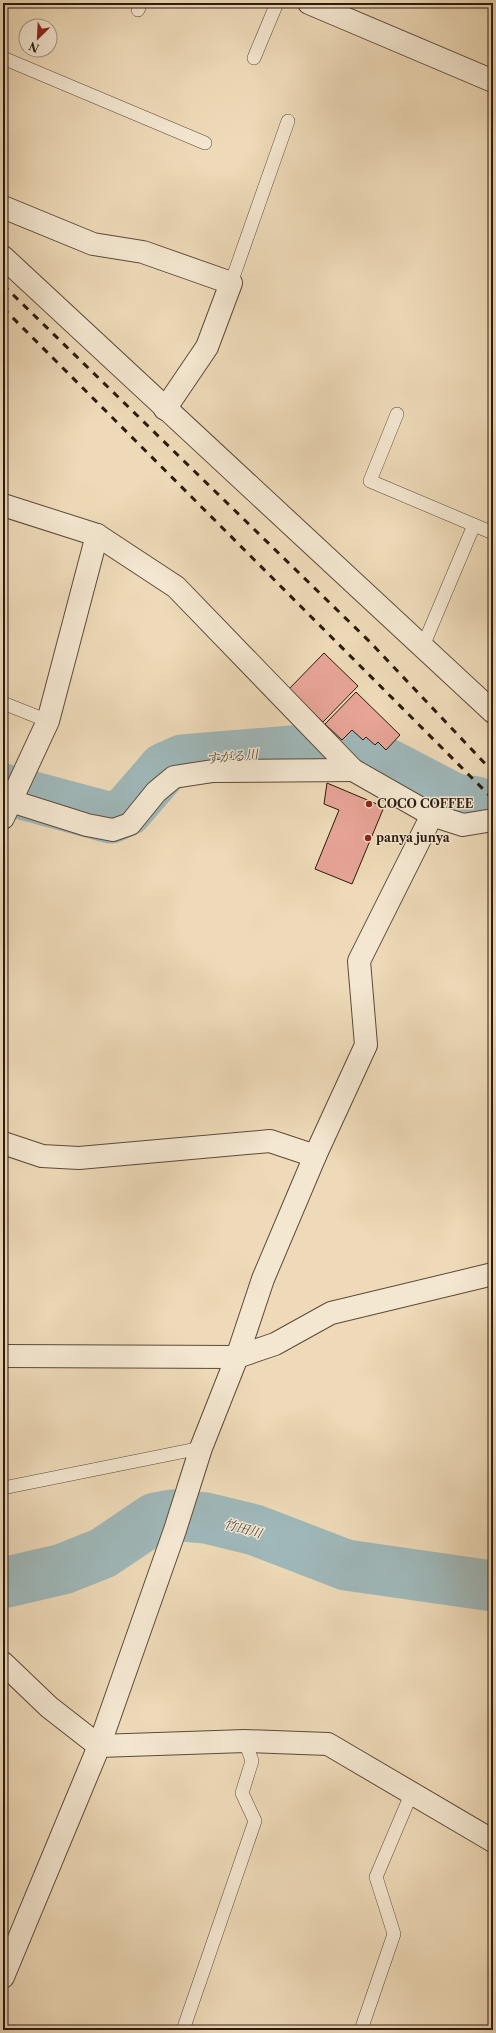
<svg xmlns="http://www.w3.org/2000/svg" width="496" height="2033" font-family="'Libre Caslon Text','Noto Serif JP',serif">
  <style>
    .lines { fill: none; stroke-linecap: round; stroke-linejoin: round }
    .river { stroke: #9fb8ba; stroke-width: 51 }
    .building { fill: #e7a497; stroke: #2b1a0d }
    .service-casing { stroke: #5c4a38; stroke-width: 14 }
    .minor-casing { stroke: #5c4a38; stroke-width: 24 }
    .service { stroke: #f4e7d1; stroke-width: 13 }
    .minor { stroke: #f4e7d1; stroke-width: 22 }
    .rail { stroke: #2b1a0d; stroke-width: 3; stroke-dasharray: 7 7; stroke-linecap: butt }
    .poi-dot { fill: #8f2418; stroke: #f4e7d1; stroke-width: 1.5 }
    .labels { text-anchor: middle; stroke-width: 3; stroke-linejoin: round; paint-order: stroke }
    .poi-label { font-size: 12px; font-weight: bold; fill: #2b1a0d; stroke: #f4e7d1; text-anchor: start }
    .water-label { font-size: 13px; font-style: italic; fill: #4e4941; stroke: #f4e7d1 }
  </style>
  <rect width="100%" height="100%" fill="#eedab8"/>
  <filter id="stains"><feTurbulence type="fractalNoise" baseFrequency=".005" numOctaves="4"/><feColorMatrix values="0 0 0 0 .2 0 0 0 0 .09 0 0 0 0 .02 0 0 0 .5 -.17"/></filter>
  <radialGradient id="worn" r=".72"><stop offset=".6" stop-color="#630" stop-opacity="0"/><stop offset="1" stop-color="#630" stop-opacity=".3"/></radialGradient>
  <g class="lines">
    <!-- river -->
    <g class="river">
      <path d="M3,789L111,818L127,811L164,768L182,760L315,749L351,750L378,759L455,799L477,802"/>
      <path d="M3,1583L63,1569L103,1553L155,1518L171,1515L206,1518L255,1530L346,1565L493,1586"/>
    </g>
  </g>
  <!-- building -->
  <g class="building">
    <path d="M324,653L358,686L323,722L289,689Z"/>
    <path d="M356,692L400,735L386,750L378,742L375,745L366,737L363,740L352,730L342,740L325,724Z"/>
    <path d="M327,783L384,807L352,884L315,869L339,810L324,804Z"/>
  </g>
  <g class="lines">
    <defs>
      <g id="service">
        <path d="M138,10L141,3"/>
        <path d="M3,58L205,143"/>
        <path d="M254,58L277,3"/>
        <path d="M231,283L288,121"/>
        <path d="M397,414L370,481L493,533"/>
        <path d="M423,646L474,525"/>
        <path d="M3,703L48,721"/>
        <path d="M3,1488L201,1448"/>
        <path d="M183,2030L255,1821L242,1793L252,1761L245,1741"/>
        <path d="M361,2030L394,1934L376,1877L412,1792"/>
      </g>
      <g id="minor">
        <path d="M309,3L493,81"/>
        <path d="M3,207L93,244L143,252L231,283L207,347L165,409"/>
        <path d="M3,257L493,712"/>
        <path d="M3,505L97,535L176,587L353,770L432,815L463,825L493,820"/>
        <path d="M11,801L87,825L113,830L130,824L156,792L174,777L213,771L353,770"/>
        <path d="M3,818L48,721L97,535"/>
        <path d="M3,1143L42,1156L79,1158L270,1141L315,1156"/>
        <path d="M3,1356L237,1357L275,1344L331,1313L493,1274"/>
        <path d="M3,1663L49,1707L99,1746L245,1741L328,1744L493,1841"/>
        <path d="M3,1977L99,1746L175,1530L201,1448L237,1357L263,1279L315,1156L366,1045L359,961L432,815"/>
      </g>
    </defs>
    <!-- service casing -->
    <use href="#service" class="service-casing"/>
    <!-- minor casing -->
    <use href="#minor" class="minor-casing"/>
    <!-- service -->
    <use href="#service" class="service"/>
    <!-- minor -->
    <use href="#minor" class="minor"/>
    <!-- rail -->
    <g class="rail">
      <path d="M3,285L370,642L493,772"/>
      <path d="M3,308L493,799"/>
    </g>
  </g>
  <!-- markers -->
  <g class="poi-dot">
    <circle cx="369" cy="804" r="4"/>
    <circle cx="368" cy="838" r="4"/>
  </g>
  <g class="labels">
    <!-- poi labels -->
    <g class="poi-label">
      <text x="377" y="808">COCO COFFEE</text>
      <text x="376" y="842">panya junya</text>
    </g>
    <!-- water labels -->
    <g class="water-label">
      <text transform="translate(232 756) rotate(-5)" y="5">すがる川</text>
      <text transform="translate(243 1528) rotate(16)" y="5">竹田川</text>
    </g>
  </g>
  <!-- margin -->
  <rect width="496" height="2033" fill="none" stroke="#eedab8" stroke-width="16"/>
  <rect x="4" y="4" width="488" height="2025" fill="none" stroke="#2b1a0d" stroke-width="2"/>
  <rect x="8" y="8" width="480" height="2017" fill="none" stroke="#2b1a0d"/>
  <!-- north arrow -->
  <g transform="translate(38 38) rotate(204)"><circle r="19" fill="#f4e7d1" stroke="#a49583"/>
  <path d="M0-3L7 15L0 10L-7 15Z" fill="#8f2418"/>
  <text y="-6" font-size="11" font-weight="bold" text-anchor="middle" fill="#2b1a0d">N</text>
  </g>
  <rect width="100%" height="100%" filter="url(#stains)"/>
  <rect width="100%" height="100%" fill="url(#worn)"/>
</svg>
